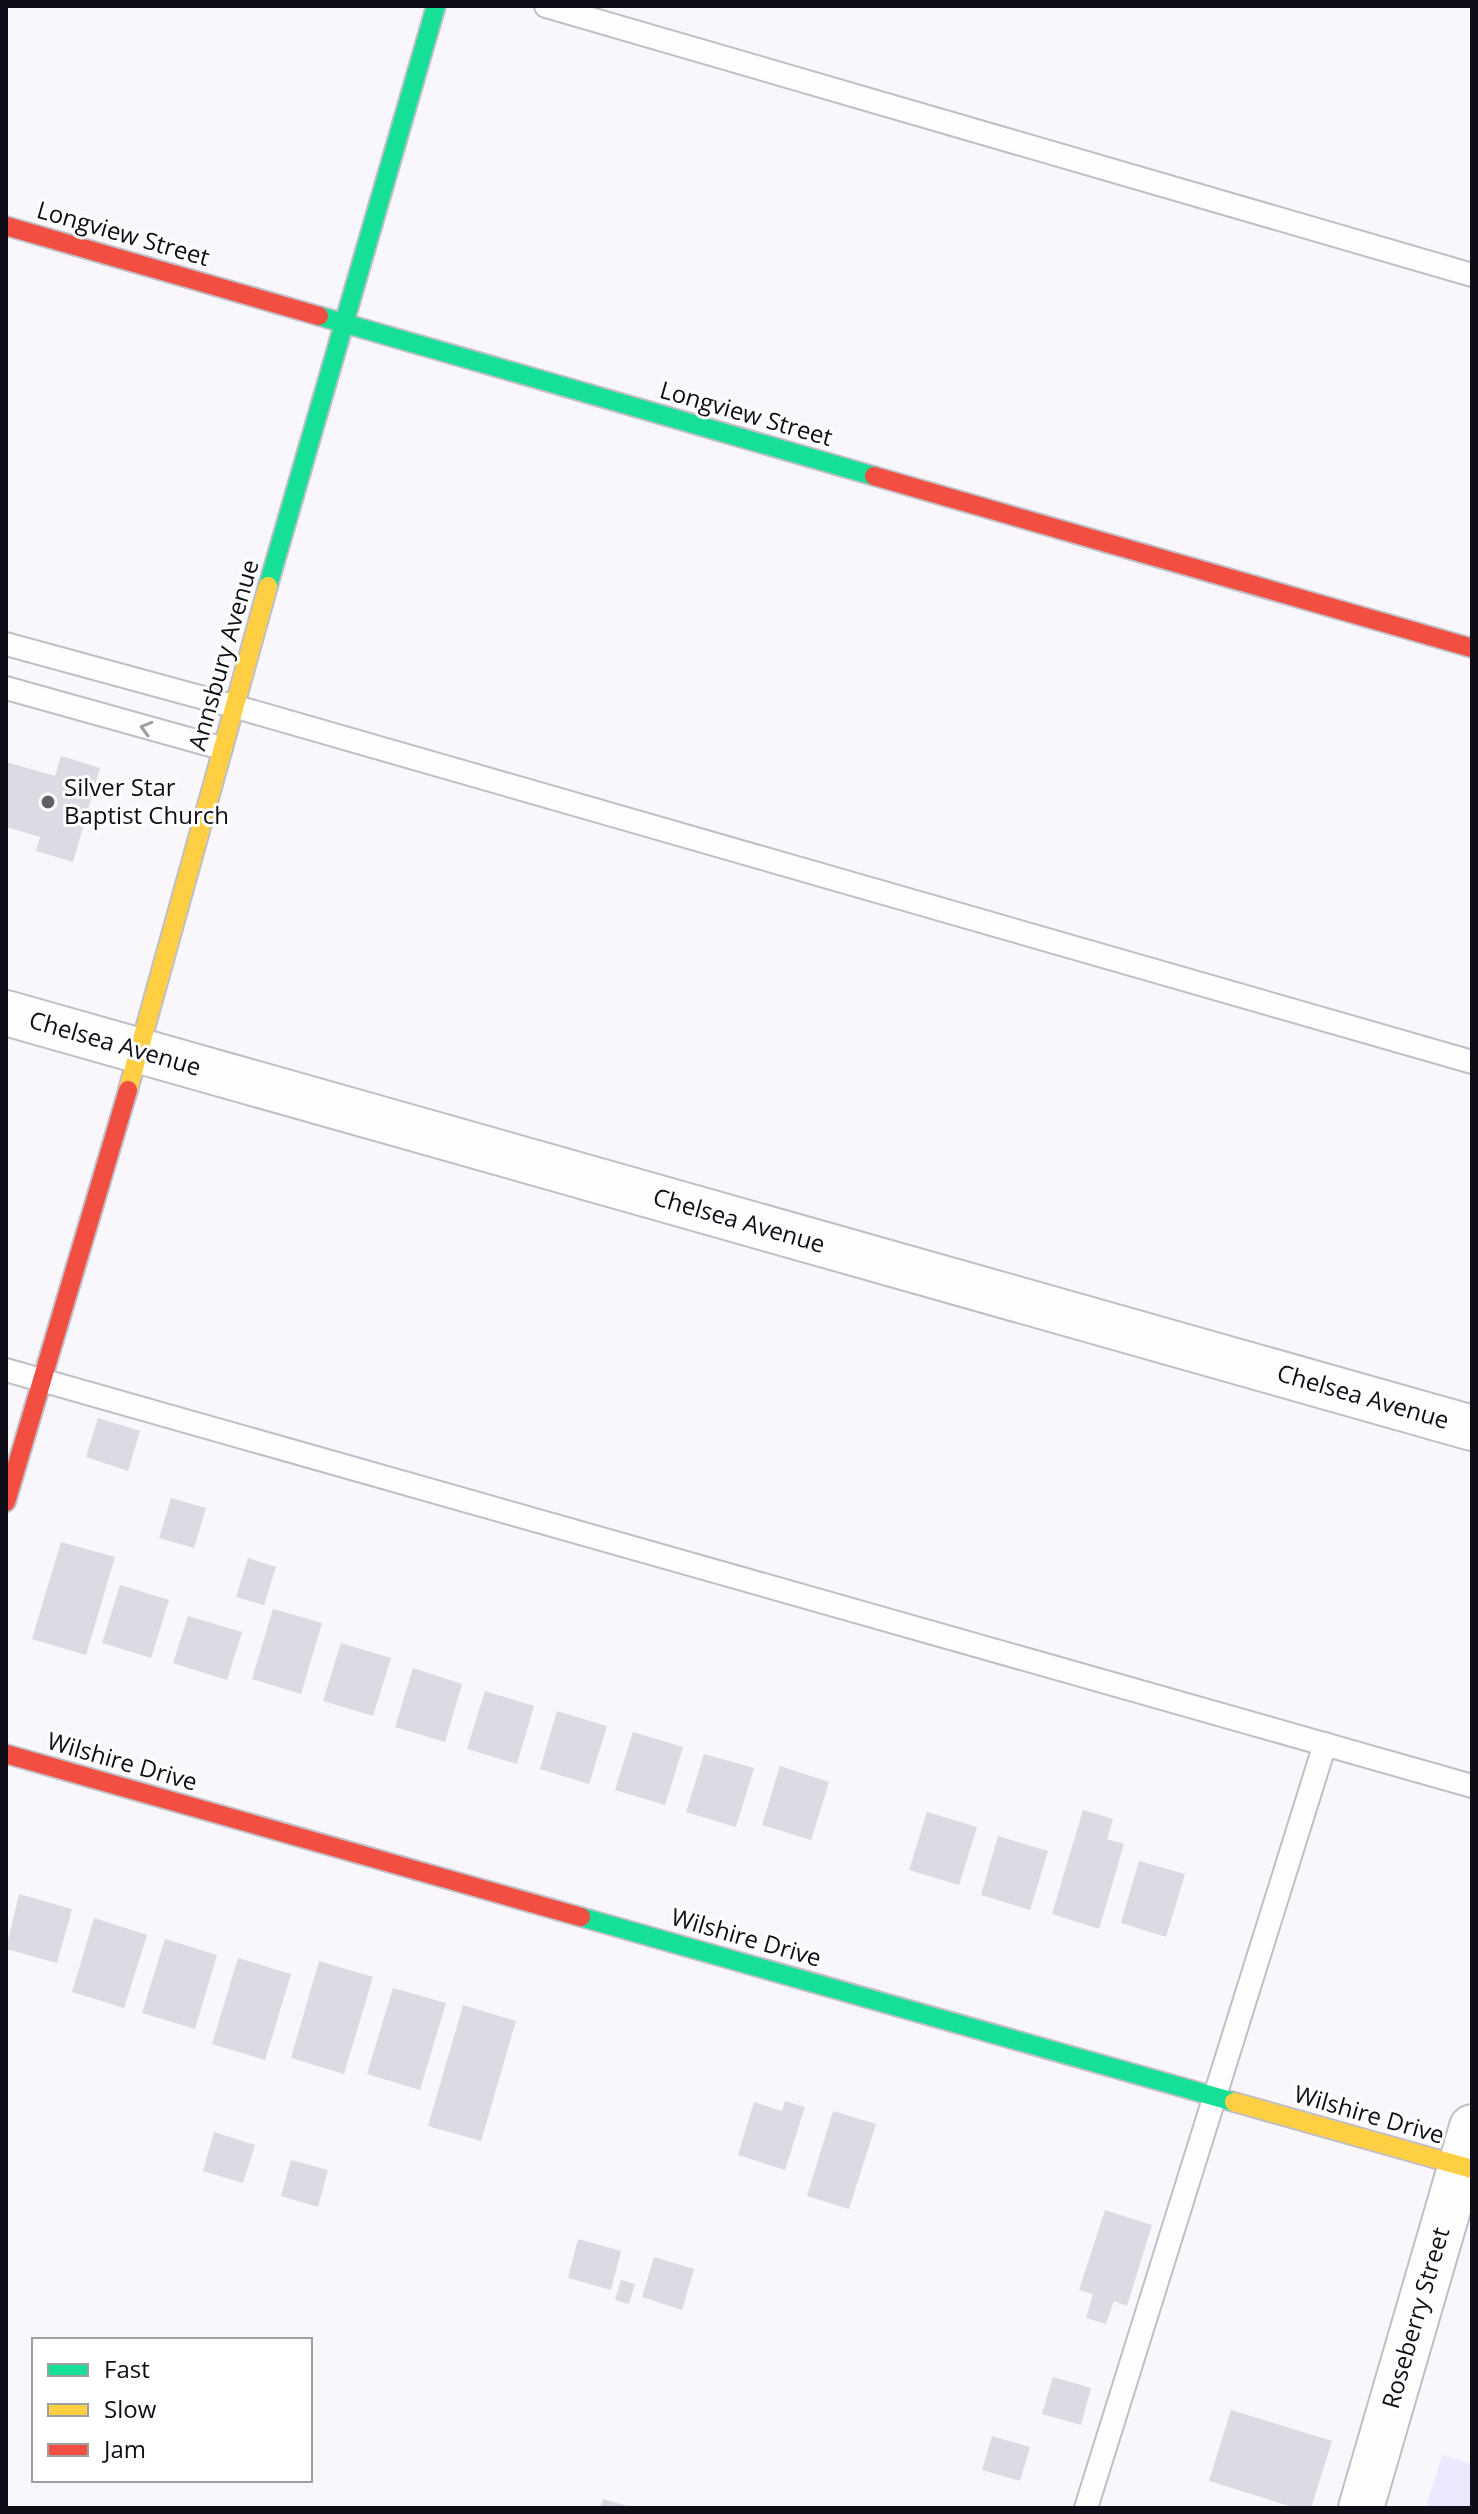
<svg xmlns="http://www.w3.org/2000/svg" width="1478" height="2514" font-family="'Open Sans',sans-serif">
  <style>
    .green { fill: #ede8fd }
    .building { fill: #dcdae2 }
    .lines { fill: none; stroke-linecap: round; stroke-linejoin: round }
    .lane-casing { stroke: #c0bec6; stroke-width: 26 }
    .street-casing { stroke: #c0bec6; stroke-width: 48 }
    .fast-casing { stroke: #c0bec6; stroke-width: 22 }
    .slow-casing { stroke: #c0bec6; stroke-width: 22 }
    .jam-casing { stroke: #c0bec6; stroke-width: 22 }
    .lane { stroke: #fefeff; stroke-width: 22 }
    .street { stroke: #fefeff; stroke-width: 44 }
    .fast { stroke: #16e098; stroke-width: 18 }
    .slow { stroke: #ffcf43; stroke-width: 18 }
    .jam { stroke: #f24e42; stroke-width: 18 }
    .oneway { stroke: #9f9ea3 }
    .poi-dot { fill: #625f68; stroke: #fff; stroke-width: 3 }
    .labels { text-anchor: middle; stroke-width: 6; stroke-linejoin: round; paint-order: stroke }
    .street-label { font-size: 24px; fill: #100d18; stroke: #fff }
    .poi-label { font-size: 24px; fill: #100d18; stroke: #fff; text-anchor: start }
  </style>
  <rect width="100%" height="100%" fill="#f9f7fc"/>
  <!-- green -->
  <path class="green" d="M1442,2455L1472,2464V2508H1426Z"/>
  <!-- building -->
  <g class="building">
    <path d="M61,756L100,768L73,862L36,851L40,837L6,827V762L55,776Z"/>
    <path d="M98,1418L140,1431L128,1471L86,1457Z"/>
    <path d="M171,1498L206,1508L194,1548L159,1538Z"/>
    <path d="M61,1542L115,1557L86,1655L32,1639Z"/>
    <path d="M248,1558L276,1567L264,1605L236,1597Z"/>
    <path d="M120,1585L169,1600L151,1658L102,1643Z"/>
    <path d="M273,1609L322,1623L301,1694L252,1679Z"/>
    <path d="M188,1616L242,1632L227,1680L173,1663Z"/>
    <path d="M341,1643L391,1658L373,1716L323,1701Z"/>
    <path d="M413,1668L462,1684L445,1742L395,1727Z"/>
    <path d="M485,1691L534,1706L517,1764L467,1749Z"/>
    <path d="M557,1711L607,1726L589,1784L540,1769Z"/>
    <path d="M633,1732L683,1747L665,1805L615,1790Z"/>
    <path d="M704,1754L754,1768L736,1827L686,1812Z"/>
    <path d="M780,1766L829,1782L811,1840L762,1825Z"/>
    <path d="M1083,1810L1113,1819L1107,1839L1124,1844L1099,1929L1052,1914Z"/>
    <path d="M927,1812L977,1827L959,1885L909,1870Z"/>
    <path d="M998,1836L1048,1851L1030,1910L981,1895Z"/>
    <path d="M1139,1861L1185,1874L1166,1937L1121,1923Z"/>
    <path d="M19,1894L72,1909L57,1963L6,1949Z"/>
    <path d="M94,1918L147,1935L124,2008L72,1992Z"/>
    <path d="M165,1939L217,1955L195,2029L142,2013Z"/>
    <path d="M238,1958L291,1974L265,2060L212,2044Z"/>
    <path d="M319,1961L373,1977L344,2074L291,2058Z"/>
    <path d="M393,1988L446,2003L420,2090L367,2074Z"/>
    <path d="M463,2005L516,2021L481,2141L428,2126Z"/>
    <path d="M785,2101L805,2107L785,2170L738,2155L754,2102L782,2111Z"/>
    <path d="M833,2111L876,2124L849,2209L807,2196Z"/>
    <path d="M214,2132L255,2145L243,2183L203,2171Z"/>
    <path d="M291,2160L328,2170L318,2207L281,2196Z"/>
    <path d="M1105,2210L1152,2225L1127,2306L1114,2301L1106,2324L1086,2318L1093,2294L1079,2290Z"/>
    <path d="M578,2239L621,2251L611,2290L568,2278Z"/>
    <path d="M654,2257L694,2269L682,2310L642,2297Z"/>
    <path d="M621,2280L635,2284L629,2304L615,2300Z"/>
    <path d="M1053,2377L1091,2388L1081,2425L1042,2414Z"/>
    <path d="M1231,2410L1332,2441L1311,2508H1296L1209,2481Z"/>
    <path d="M992,2436L1030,2447L1020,2481L982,2470Z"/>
    <path d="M603,2499L631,2507V2508H600Z"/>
  </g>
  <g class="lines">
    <defs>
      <g id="lane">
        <path d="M546,6L1472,275"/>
        <path d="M6,644L233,706L1472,1062"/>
        <path d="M6,688L221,748"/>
        <path d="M6,1370L1472,1786"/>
        <path d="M1086,2508L1325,1744"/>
      </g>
      <g id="street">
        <path d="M6,1013L1472,1428"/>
        <path d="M1361,2508L1472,2127"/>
      </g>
      <g id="fast">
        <path d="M319,316L874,476"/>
        <path d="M268,586L436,6"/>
        <path d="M581,1917L1234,2102"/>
      </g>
      <g id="slow">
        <path d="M128,1090L268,586"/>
        <path d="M1234,2102L1472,2169"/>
      </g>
      <g id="jam">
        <path d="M6,226L319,316"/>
        <path d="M874,476L1472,648"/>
        <path d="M6,1502L128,1090"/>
        <path d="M6,1754L581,1917"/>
      </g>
    </defs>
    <!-- lane casing -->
    <use href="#lane" class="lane-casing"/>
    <!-- street casing -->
    <use href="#street" class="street-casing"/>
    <!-- fast casing -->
    <use href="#fast" class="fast-casing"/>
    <!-- slow casing -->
    <use href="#slow" class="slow-casing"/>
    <!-- jam casing -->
    <use href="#jam" class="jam-casing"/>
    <!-- lane -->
    <use href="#lane" class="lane"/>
    <!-- street -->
    <use href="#street" class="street"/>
    <!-- fast -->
    <use href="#fast" class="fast"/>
    <!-- slow -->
    <use href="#slow" class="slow"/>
    <!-- jam -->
    <use href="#jam" class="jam"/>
  </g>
  <!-- one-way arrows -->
  <defs><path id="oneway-chevron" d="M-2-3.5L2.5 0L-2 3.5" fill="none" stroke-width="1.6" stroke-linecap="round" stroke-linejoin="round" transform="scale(2)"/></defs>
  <use class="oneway" href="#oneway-chevron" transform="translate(146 728) rotate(-164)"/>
  <!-- markers -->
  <circle class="poi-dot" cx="48" cy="802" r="8"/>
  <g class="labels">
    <!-- street labels -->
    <g class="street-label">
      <text transform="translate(123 234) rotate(16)" y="8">Longview Street</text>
      <text transform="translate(746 414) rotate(16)" y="8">Longview Street</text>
      <text transform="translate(224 655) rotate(-74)" y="8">Annsbury Avenue</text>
      <text transform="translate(115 1044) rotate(16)" y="8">Chelsea Avenue</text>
      <text transform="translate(739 1221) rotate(16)" y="8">Chelsea Avenue</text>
      <text transform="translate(1363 1397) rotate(16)" y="8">Chelsea Avenue</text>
      <text transform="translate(122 1762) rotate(16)" y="8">Wilshire Drive</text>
      <text transform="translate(746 1938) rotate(16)" y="8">Wilshire Drive</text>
      <text transform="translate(1369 2115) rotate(16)" y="8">Wilshire Drive</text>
      <text transform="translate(1416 2318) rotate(-74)" y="8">Roseberry Street</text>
    </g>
    <!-- poi labels -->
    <g class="poi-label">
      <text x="64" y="796">Silver Star<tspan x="64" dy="28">Baptist Church</tspan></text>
    </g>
  </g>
  <!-- border -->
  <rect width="1478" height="2514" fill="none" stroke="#100d18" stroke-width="16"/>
  <!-- legend -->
  <rect x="32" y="2338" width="280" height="144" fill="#ffffff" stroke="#9f9ea3" stroke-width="2"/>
  <rect x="48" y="2364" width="40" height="12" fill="#16e098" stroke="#9f9ea3" stroke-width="2"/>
  <text x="104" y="2378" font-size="24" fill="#100d18">Fast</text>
  <rect x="48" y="2404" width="40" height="12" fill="#ffcf43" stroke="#9f9ea3" stroke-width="2"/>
  <text x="104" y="2418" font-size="24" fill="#100d18">Slow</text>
  <rect x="48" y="2444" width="40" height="12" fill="#f24e42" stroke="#9f9ea3" stroke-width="2"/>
  <text x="104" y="2458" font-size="24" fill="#100d18">Jam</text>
</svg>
